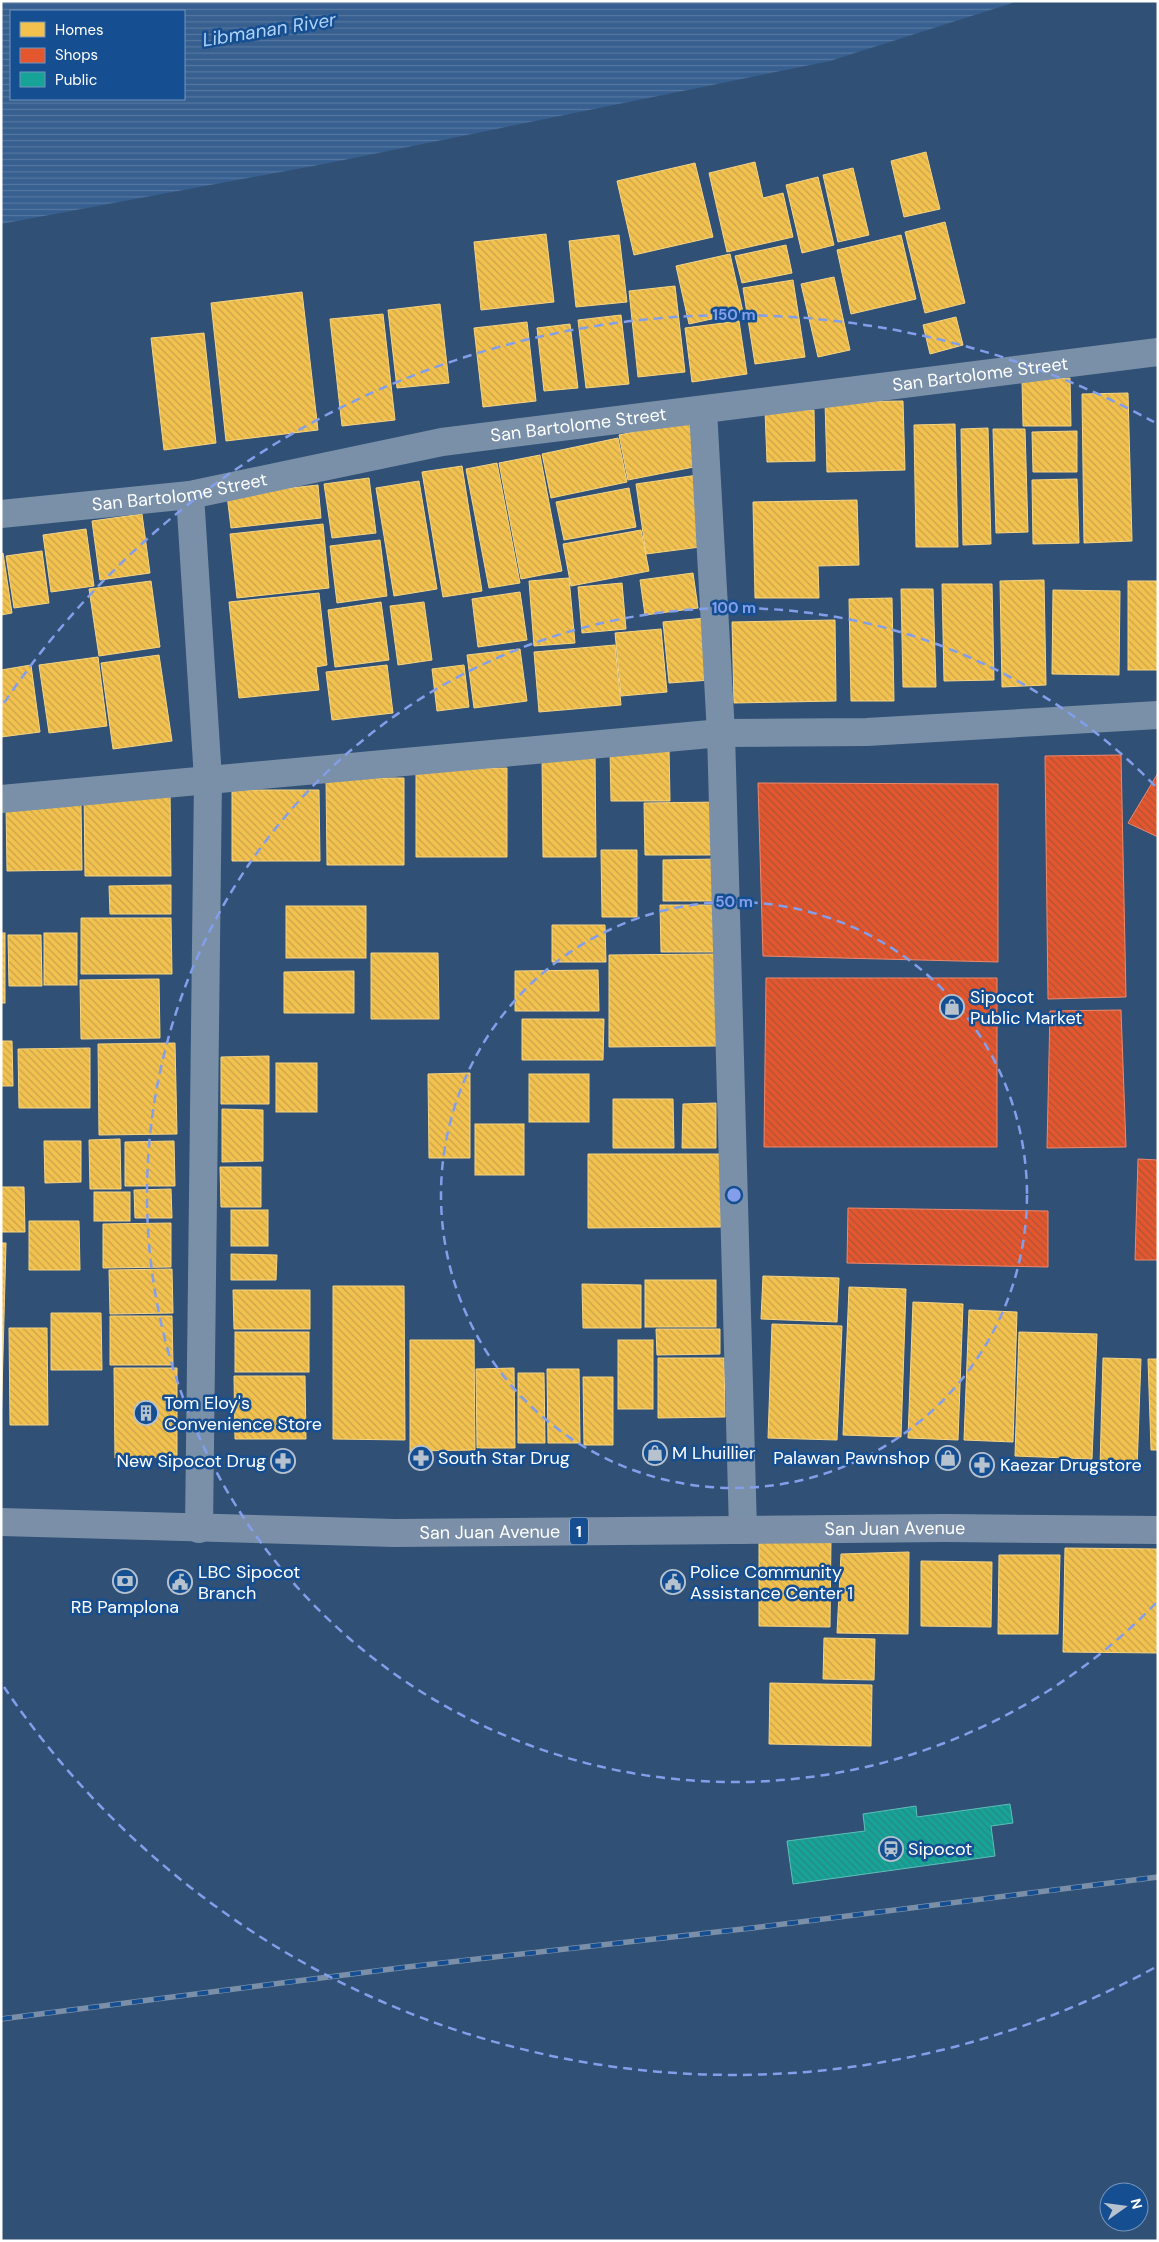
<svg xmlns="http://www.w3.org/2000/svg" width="1159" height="2242" font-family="'DM Sans',sans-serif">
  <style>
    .water { fill: url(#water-rules); fill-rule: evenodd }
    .homes { fill: url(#homes-back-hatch); stroke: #f6d483 }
    .shops { fill: url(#shops-back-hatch); stroke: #ec896d }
    .public { fill: url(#public-back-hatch); stroke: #5dbfb7 }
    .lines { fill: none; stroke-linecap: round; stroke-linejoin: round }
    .street { stroke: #7990a8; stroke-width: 28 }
    .highway { stroke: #7b90a8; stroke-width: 28 }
    .rail-casing { stroke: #7b90a8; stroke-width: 5.5 }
    .rail { stroke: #154e91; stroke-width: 4; stroke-dasharray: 11; stroke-linecap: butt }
    .ring { fill: none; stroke: #839eea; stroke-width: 2.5; stroke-dasharray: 9 6 }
    .labels { text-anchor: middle; stroke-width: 5; stroke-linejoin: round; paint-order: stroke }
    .shield { fill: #154e91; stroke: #b9cade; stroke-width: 1 }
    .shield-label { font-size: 16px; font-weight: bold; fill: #fff }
    .street-label { font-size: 18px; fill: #fff; stroke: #154e91 }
    .poi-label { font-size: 18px; fill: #fff; stroke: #154e91; text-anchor: start }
    .water-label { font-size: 19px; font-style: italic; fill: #afd2f8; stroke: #154e91 }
    .centre { fill: #839eea; stroke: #154e91; stroke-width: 2.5 }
    .ring-label { font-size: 15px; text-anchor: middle; font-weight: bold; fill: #839eea; stroke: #154e91; stroke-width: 5; stroke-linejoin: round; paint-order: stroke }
  </style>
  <defs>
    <pattern id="water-rules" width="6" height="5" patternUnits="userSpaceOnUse" patternTransform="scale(1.25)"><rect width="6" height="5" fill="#375f8f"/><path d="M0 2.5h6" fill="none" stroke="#5577a0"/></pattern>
    <pattern id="homes-back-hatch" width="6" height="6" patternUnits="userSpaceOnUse" patternTransform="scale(1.25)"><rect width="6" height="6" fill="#f2c14e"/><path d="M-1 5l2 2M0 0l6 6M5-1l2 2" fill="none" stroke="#c8a44e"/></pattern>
    <pattern id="shops-back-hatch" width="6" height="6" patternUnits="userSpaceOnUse" patternTransform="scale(1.25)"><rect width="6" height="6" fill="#e4572e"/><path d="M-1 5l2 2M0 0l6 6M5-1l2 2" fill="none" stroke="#af5338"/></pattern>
    <pattern id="public-back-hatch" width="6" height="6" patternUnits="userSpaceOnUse" patternTransform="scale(1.25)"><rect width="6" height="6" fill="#17a398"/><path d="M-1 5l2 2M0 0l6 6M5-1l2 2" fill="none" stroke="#278981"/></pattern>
  </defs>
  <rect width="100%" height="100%" fill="#315075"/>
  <!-- water -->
  <path class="water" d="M1,1H1019L830,61L329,163L1,224ZM11,11H184V99H11Z"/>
  <!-- homes -->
  <g class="homes">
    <path d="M926,152L940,209L904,217L891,161Z"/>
    <path d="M755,162L763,198L783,193L793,237L727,252L709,173Z"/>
    <path d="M695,163L713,237L634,255L617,181Z"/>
    <path d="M853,168L869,235L838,242L823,175Z"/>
    <path d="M818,177L834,245L802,253L786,185Z"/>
    <path d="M945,222L965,303L925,313L905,232Z"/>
    <path d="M546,234L554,302L481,310L474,242Z"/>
    <path d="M619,235L627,302L576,307L569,241Z"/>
    <path d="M901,235L916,299L851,314L837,250Z"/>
    <path d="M786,245L792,273L742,283L735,256Z"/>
    <path d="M730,254L743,312L689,324L676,266Z"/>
    <path d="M834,277L850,350L818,357L801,284Z"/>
    <path d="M793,280L805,357L755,364L743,288Z"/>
    <path d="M675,286L685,372L638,377L629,291Z"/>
    <path d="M302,292L318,430L226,441L211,303Z"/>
    <path d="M440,304L449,383L397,388L388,310Z"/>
    <path d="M383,314L395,420L342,426L330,319Z"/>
    <path d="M621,315L629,384L586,388L578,320Z"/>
    <path d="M956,317L963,345L930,354L923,325Z"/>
    <path d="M739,321L747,374L692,382L685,328Z"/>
    <path d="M527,322L536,401L483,407L474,328Z"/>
    <path d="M570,324L578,388L544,391L537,328Z"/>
    <path d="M204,333L216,443L164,450L151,338Z"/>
    <path d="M1070,378L1071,426H1023L1022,380Z"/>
    <path d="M1128,393L1132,541L1084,543L1082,394Z"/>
    <path d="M903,401L905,470L827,472L825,402Z"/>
    <path d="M814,410L815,461L767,462L765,411Z"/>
    <path d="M695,419L704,465L628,480L619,435Z"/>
    <path d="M955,424L958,547H916L914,425Z"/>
    <path d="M988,428L991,544L963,545L961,429Z"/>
    <path d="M993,429H1025L1028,532L996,533Z"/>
    <path d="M1077,431V472H1033L1032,432Z"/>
    <path d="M618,438L627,482L551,498L542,454Z"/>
    <path d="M540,455L562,571L521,579L499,463Z"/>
    <path d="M497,463L520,583L489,588L466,469Z"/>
    <path d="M462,466L482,591L443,597L422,472Z"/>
    <path d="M698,475L708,546L646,554L636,484Z"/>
    <path d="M369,478L376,533L332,538L324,484Z"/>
    <path d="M1077,479L1079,543L1033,544L1032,480Z"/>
    <path d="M419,481L437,589L394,596L376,488Z"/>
    <path d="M318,485L321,518L231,528L227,495Z"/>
    <path d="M629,488L636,527L564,540L556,502Z"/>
    <path d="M857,500L859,565L818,566L819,598H755L753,502Z"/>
    <path d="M142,514L150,573L100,580L92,521Z"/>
    <path d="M323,524L329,588L237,598L230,534Z"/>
    <path d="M86,529L94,586L51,592L43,535Z"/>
    <path d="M641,530L649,571L571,586L563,544Z"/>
    <path d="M380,540L387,596L337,603L330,546Z"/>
    <path d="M42,551L49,603L14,608L6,556Z"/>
    <path d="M3,553L12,613L1,615V554Z"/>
    <path d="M693,573L698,608L645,615L640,580Z"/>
    <path d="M569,578L575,643L534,646L529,581Z"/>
    <path d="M1044,580L1046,685L1002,687L1000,581Z"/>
    <path d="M151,581L160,647L99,656L89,589Z"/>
    <rect x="1128" y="581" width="30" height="89"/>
    <path d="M622,583L626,629L582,633L578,587Z"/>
    <path d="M942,584H992L994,680L944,681Z"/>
    <path d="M901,589H933L936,687H903Z"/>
    <path d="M1053,590L1120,591L1119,675L1052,674Z"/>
    <path d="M520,592L527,640L478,647L472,599Z"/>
    <path d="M319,593L327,665L316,667L319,690L239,698L229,602Z"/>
    <path d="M892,598L894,701H851L849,599Z"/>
    <path d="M381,602L389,660L335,667L328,610Z"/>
    <path d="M424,602L432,660L398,665L390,606Z"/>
    <path d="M706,618L711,680L669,683L663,622Z"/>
    <path d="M835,620L836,701L734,703L732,622Z"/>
    <path d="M661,629L667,692L621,696L615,633Z"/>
    <path d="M615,645L621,705L539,712L534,652Z"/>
    <path d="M520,649L527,701L474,708L467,655Z"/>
    <path d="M159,655L172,741L113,749L101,663Z"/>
    <path d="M98,657L107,726L49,733L39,665Z"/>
    <path d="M31,665L40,732L1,737V670Z"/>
    <path d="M387,665L393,713L332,720L326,672Z"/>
    <path d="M464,665L469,707L437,711L432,669Z"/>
    <path d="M610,748H669L670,801H611Z"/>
    <path d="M542,753H595L596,857H543Z"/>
    <path d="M507,768V857H416V769Z"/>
    <path d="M326,778H404V865H327Z"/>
    <path d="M170,790L171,876H85L84,791Z"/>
    <path d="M232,790H319L320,861H232Z"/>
    <path d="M720,802V855H645L644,803Z"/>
    <path d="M6,805H81L82,870L7,871Z"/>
    <path d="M601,850H637V917H602Z"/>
    <path d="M718,859V901H663V860Z"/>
    <path d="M171,885V914H110L109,886Z"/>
    <path d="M660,905H721V952H661Z"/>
    <rect x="286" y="906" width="80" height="52"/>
    <path d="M81,918H171L172,974H81Z"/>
    <path d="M552,925H605L606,962H552Z"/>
    <rect x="1" y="933" width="4" height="70"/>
    <rect x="44" y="933" width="33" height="52"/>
    <path d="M8,935H41L42,986H9Z"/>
    <path d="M371,953H438L439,1019H371Z"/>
    <path d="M716,954V1046L609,1047V955Z"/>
    <path d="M598,970L599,1011H515V971Z"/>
    <path d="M354,971V1013H284V972Z"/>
    <path d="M159,979L160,1038L81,1039L80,980Z"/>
    <path d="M522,1019H604L603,1060H522Z"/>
    <path d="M1,1041H12L13,1086H1Z"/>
    <path d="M175,1043L177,1134L99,1135L98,1044Z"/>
    <path d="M90,1048V1108H19L18,1049Z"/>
    <path d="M269,1056V1104H221V1057Z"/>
    <rect x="276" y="1063" width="41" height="49"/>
    <path d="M470,1073V1158H429L428,1074Z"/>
    <rect x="529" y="1074" width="60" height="48"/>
    <path d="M613,1099H673L674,1148H613Z"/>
    <path d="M716,1103V1148H682L683,1104Z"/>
    <path d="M222,1109L263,1110V1161L222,1162Z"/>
    <rect x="475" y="1124" width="49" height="51"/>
    <path d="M120,1139L121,1189H90L89,1140Z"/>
    <path d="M44,1141H81V1182L45,1183Z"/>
    <path d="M174,1141L175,1186H125V1142Z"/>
    <path d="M588,1154H721V1227L588,1228Z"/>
    <path d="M220,1167H261V1207H221Z"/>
    <path d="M1,1187H24L25,1232H1Z"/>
    <path d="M171,1189L172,1218H135L134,1190Z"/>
    <rect x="94" y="1192" width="36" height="29"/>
    <rect x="231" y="1210" width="37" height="36"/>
    <path d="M29,1221H79L80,1270H29Z"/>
    <path d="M171,1223V1267L103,1268V1224Z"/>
    <path d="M1,1243H6L1,1430Z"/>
    <path d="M231,1254L277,1255L276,1280H231Z"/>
    <path d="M172,1269L173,1313L110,1314L109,1270Z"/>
    <path d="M763,1276L839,1278L837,1322L761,1319Z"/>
    <rect x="645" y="1280" width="71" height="47"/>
    <path d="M582,1284L641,1285V1328H583Z"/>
    <path d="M333,1286H404L405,1440L333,1439Z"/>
    <path d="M849,1287L906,1289L901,1437L843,1435Z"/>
    <path d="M233,1290H310V1329H234Z"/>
    <path d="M913,1302L963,1304L958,1440L908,1438Z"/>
    <path d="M969,1310L1017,1312L1013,1442L964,1440Z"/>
    <path d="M51,1313H101L102,1370H51Z"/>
    <path d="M110,1316H172L173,1365H110Z"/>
    <path d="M772,1324L842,1326L837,1440L768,1438Z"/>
    <path d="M9,1328H47L48,1425H10Z"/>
    <path d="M656,1329H720V1354L657,1355Z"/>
    <rect x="235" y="1332" width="74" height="40"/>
    <path d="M1019,1332L1097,1334L1092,1459L1015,1456Z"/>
    <path d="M410,1340H474L475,1450L410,1451Z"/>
    <rect x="618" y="1340" width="35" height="69"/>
    <path d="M658,1358H724L725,1417L658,1418Z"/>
    <path d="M1103,1358L1141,1359L1137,1469L1100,1467Z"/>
    <path d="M1148,1359H1158V1450H1151Z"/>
    <path d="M114,1368H177V1457L115,1458Z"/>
    <path d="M514,1368L515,1448H477L476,1369Z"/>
    <path d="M547,1369H579L580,1443H548Z"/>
    <path d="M518,1373H544L545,1443H518Z"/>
    <path d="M234,1376H305L306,1439H235Z"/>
    <path d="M583,1377H613V1445H584Z"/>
    <path d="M759,1538L831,1539L830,1627L759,1626Z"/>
    <path d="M1065,1548L1158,1549V1653L1063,1652Z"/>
    <path d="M909,1552L908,1634L837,1633L841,1554Z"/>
    <path d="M999,1555H1060L1058,1634H998Z"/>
    <path d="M921,1561L992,1562L991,1627L921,1626Z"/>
    <path d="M824,1638L875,1639L874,1680L823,1679Z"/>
    <path d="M770,1683L872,1685L871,1746L769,1744Z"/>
  </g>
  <!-- shops -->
  <g class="shops">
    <path d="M1121,755L1126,997L1048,999L1045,756Z"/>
    <path d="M1158,773V837L1128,823Z"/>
    <path d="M758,783L998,784V962L763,956Z"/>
    <path d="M766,978H997V1147H764Z"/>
    <path d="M1121,1010L1126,1147L1047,1148L1050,1011Z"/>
    <path d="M1138,1159L1158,1160V1260H1135Z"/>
    <path d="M848,1208L1048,1211V1267L847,1263Z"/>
  </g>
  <!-- public -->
  <path class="public" d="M1010,1804L1013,1823L991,1826L995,1856L793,1884L787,1841L865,1831L863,1814L916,1806L917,1817Z"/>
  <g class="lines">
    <!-- street -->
    <g class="street">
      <path d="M703,410L721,733L743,1530"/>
      <path d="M190,495L208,779L199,1529"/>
      <path id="s1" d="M1,514L190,495L442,442L1158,352"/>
      <path d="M1,799L721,733L867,732L1158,715"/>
    </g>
    <!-- highway -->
    <path class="highway" id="s2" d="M1,1522L395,1533L945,1528L1158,1530"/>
    <defs>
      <path id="rail" d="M1,2019L407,1967L752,1928L1158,1877"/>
    </defs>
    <!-- rail casing -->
    <use href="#rail" class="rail-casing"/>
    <!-- rail -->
    <use href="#rail" class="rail"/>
  </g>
  <!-- distance rings -->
  <g class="ring">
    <circle cx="734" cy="1195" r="293"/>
    <path d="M1156 1603A587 587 0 1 1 1156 787"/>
    <path d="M1154 1968A880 880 0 0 1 4 1687M4 703A880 880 0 0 1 1154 422"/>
  </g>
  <!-- icons -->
  <defs>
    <symbol id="shop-ring" viewBox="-11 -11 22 22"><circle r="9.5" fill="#154e91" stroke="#b7c2cf" stroke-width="1.5"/><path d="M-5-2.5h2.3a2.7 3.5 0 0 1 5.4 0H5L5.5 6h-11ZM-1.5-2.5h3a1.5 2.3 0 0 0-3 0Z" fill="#b7c2cf"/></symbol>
    <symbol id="building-ring" viewBox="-11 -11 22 22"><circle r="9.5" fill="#154e91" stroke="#b7c2cf" stroke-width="1.5"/><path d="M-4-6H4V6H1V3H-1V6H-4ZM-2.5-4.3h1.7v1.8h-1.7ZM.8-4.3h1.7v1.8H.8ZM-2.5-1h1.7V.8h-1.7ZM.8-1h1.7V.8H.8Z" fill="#b7c2cf"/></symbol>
    <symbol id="pharmacy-ring" viewBox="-11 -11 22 22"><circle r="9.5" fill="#154e91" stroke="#b7c2cf" stroke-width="1.5"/><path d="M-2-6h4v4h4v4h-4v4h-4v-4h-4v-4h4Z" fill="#b7c2cf"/></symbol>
    <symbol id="bank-ring" viewBox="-11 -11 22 22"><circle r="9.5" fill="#154e91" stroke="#b7c2cf" stroke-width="1.5"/><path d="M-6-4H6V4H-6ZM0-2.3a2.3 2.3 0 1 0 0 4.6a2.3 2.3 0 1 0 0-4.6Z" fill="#b7c2cf"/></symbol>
    <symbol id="civic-ring" viewBox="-11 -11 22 22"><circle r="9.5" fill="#154e91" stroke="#b7c2cf" stroke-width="1.5"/><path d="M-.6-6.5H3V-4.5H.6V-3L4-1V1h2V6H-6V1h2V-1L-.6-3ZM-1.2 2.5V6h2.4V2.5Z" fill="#b7c2cf"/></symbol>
    <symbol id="station-ring" viewBox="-11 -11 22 22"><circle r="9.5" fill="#154e91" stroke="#b7c2cf" stroke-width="1.5"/><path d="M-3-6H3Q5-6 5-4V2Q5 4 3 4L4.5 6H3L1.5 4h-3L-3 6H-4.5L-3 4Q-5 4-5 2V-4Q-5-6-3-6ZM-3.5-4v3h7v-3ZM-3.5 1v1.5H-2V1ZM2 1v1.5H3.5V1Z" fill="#b7c2cf"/></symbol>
  </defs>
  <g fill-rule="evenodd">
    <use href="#shop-ring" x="938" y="993" width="28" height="28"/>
    <use href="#building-ring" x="132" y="1399" width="28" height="28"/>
    <use href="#shop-ring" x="641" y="1439" width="28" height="28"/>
    <use href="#pharmacy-ring" x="407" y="1444" width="28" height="28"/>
    <use href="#shop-ring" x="934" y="1444" width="28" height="28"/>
    <use href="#pharmacy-ring" x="269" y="1447" width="28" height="28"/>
    <use href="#pharmacy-ring" x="968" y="1451" width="28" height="28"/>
    <use href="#bank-ring" x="111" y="1567" width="28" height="28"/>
    <use href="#civic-ring" x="166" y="1568" width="28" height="28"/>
    <use href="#civic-ring" x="659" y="1568" width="28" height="28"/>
    <use href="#station-ring" x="877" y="1835" width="28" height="28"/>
  </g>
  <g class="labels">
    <!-- shield labels -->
    <rect class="shield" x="570" y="1517.5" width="18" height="27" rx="4"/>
    <g class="shield-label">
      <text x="579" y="1537">1</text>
    </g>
    <!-- street labels -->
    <g class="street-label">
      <text dy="6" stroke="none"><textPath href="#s1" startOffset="990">San Bartolome Street</textPath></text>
      <text dy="6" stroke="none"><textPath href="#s1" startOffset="585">San Bartolome Street</textPath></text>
      <text dy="6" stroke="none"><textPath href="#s1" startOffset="180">San Bartolome Street</textPath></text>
      <text dy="6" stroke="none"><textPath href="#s2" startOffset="894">San Juan Avenue</textPath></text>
      <text dy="6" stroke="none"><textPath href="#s2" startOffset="489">San Juan Avenue</textPath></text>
    </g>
    <!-- poi labels -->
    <g class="poi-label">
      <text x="970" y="1003">Sipocot<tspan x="970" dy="21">Public Market</tspan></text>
      <text x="164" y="1409">Tom Eloy's<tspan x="164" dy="21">Convenience Store</tspan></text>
      <text x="672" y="1459">M Lhuillier</text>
      <text x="438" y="1464">South Star Drug</text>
      <text x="930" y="1464" text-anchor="end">Palawan Pawnshop</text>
      <text x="266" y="1467" text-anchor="end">New Sipocot Drug</text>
      <text x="1000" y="1471">Kaezar Drugstore</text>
      <text x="198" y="1578">LBC Sipocot<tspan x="198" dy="21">Branch</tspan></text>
      <text x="690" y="1578">Police Community<tspan x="690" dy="21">Assistance Center 1</tspan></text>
      <text x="125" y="1613" text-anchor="middle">RB Pamplona</text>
      <text x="908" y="1855">Sipocot</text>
    </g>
    <!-- water labels -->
    <g class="water-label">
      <text transform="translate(269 29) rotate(-9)" y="7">Libmanan River</text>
    </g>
  </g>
  <circle cx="734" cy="1195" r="8" class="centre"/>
  <g class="ring-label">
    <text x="734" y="320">150 m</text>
    <text x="734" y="613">100 m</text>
    <text x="734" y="907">50 m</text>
  </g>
  <!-- border -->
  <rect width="1159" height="2242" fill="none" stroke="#ffffff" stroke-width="5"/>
  <!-- legend -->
  <rect x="10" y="10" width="175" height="90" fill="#154e91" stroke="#7395bd"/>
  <rect x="20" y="22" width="25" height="15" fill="#f2c14e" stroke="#7395bd"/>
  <text x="55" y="35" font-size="15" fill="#ffffff">Homes</text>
  <rect x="20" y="48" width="25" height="15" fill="#e4572e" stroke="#7395bd"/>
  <text x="55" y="60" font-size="15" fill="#ffffff">Shops</text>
  <rect x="20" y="72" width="25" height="15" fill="#17a398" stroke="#7395bd"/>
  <text x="55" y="85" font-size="15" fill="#ffffff">Public</text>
  <!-- north arrow -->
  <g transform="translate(1124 2207) rotate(76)"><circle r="24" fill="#154e91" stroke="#7395bd"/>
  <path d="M0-4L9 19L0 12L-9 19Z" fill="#b7c2cf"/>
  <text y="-8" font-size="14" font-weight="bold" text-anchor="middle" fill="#ffffff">N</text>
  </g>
</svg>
